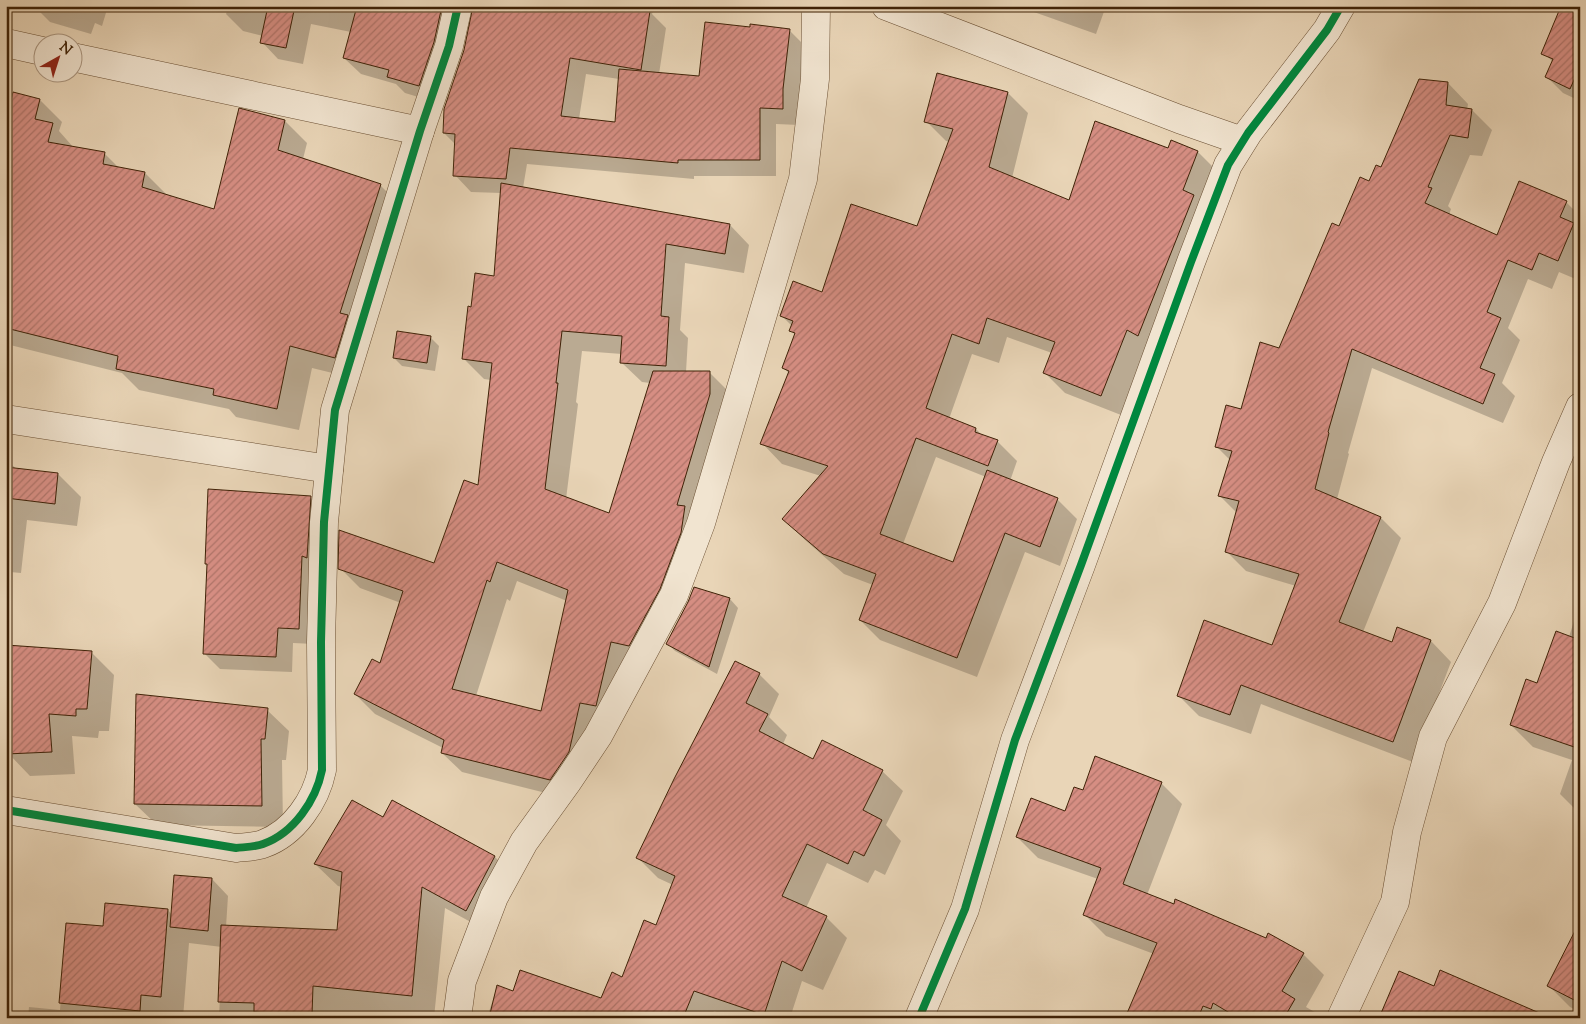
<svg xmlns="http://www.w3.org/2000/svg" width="1586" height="1024" font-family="'Sorts Mill Goudy',serif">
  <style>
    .shadow { fill: #0003; fill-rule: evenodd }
    .building { fill: url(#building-hatch); stroke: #3f2207; fill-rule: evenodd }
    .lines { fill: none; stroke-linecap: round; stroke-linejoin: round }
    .minor-casing { stroke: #6a4f33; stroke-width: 29 }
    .minor { stroke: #f1e4d0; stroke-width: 28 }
    .cycleway-casing { stroke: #f1e4d0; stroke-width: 11 }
    .cycleway { stroke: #00873e; stroke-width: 8 }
  </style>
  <defs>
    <pattern id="building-hatch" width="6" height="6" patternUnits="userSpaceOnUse" patternTransform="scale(1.25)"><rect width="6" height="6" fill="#d68e83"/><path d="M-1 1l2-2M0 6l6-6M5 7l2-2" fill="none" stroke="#af7469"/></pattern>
  </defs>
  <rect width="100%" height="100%" fill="#e9d5b7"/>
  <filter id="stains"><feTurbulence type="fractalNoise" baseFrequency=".004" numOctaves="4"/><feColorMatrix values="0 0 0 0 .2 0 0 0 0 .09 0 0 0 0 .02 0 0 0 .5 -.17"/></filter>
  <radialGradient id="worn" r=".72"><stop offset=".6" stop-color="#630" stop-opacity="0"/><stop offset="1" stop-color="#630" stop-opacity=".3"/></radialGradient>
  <!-- shadow -->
  <g class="shadow">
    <path d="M34,6H108L102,26L95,23L91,34L50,22Z"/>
    <path d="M222,6H655L652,14L666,28L659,74L700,78L751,29L789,30L806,47L799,125L776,124V176H694V179L527,164L523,188L730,225L749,245L744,273L685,263L680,330L688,338L686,372H709L729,392L698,521L570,799L462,772L442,753L443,748L375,714L355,694L381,665L401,603L360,588L340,568L435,564L479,486L491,380L484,379L464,359L472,308L495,277L501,193L471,192L455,175L456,145L444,133L465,51L474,7H471L435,102L405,93L396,84L361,74L344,58L351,32L311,24L303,64L278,59L262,42L263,36L243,31L226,14L227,11ZM586,74L619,79L616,123L579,119ZM582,351L622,354V363L642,382L650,383L610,515L566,499L578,404L576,402ZM517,581L567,601L542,712L476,696L507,599L510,601Z"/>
    <path d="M1017,6H1106L1096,34Z"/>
    <path d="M1112,6H1126L1124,11Z"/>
    <path d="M1580,6V101L1563,93L1547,77L1553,62L1546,55Z"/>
    <path d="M1448,83L1468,104L1467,110H1472L1492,130L1482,156L1470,155L1448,206L1451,209L1449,215L1497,236L1566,202L1580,216V276L1578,280L1559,272L1552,289L1528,279L1508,328L1520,340L1502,383L1515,396L1503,423L1372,368L1348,453L1349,454L1337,499L1381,518L1401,538L1363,632L1392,643L1398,629L1431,641L1451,662L1413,762L1261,704L1251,734L1199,716L1178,695L1273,646L1296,586L1246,571L1226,551L1237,513L1219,495L1230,460L1216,446L1242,410L1279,349L1340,228L1370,183Z"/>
    <path d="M1008,93L1028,113L1012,178L1069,201L1168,150L1198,152L1218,172L1121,415L1065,393L1045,373L1052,353L1007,337L999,363L972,354L949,419L976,429L983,436L997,441L1017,461L1010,481L1057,499L1077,519L1060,566L1025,552L977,677L880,640L860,620L873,585L844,574L804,539L784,519L821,476L782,464L762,443L789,373L783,368L795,335L791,330L792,326L782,316L823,294L917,228L950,142L946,141L926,121ZM936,457L986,477L954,564L903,544Z"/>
    <path d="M40,100L62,122L59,131L74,148L104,153L120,169L145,173L167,195L215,210L285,121L307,143L303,159L380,185L402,207L357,379L312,368L299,430L236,417L229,409L139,390L122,373L6,344V125Z"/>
    <path d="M398,332L431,338L439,346L435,371L402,366L394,358Z"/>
    <path d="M6,460L18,470L58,474L81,497L77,526L27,520L21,573L10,572L8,588H6Z"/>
    <path d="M310,497L326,513L314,644L293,643L292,672L220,669L204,653L208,565L206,563Z"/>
    <path d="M695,588L730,599L738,608L717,674L675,651L667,643L689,603Z"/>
    <path d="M1580,602V814L1560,794L1572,760L1533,747L1511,725L1569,637Z"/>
    <path d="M91,652L114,675L109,731H99L98,738L72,736L75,774L30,776L8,753Z"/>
    <path d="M759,674L779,694L769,717L787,735L783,744L813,761L882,771L903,791L886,825L901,841L885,875L875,870L868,883L827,863L806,908L826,917L847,938L823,990L802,981L790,1018H735L714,1011L711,1018H487L497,987L513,993L602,1000L623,978L656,927L673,885L658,878L638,858Z"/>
    <path d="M267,710L289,731L286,760H282L283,827L157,825L135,804Z"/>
    <path d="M1161,783L1182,804L1147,895L1303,954L1324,975L1306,1007L1325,1018H1127L1154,954L1106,936L1085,915L1098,879L1038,858L1017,837L1066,812L1083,792Z"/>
    <path d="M392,802L495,857L517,879L489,932L445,908L434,1018H219L222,947L189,943L183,1018H28L29,1007L60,1010L67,924L104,927L168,910L172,915L212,879L228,896L226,927L338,931L342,887L338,886L315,864L383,819Z"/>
    <path d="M1580,932V1012L1570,1007L1548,985Z"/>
  </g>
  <!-- building -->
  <g class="building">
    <path d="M268,6H295L286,48L260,43Z"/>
    <path d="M357,6H442L434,42L419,86L387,77L389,70L343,58Z"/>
    <path d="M473,6H625L650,11L641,70L570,58L561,116L615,122L619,69L699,76L705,22L750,27V24L790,29L783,89V109L760,108V160H678V163L510,148L506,179L453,176L455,134L443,133L444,109L464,50Z"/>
    <path d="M1561,6H1580V71H1578L1570,89L1545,77L1553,59L1541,54Z"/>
    <path d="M937,73L1008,92L989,167L1069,200L1095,121L1168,148L1171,140L1198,151L1183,190L1194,195L1138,336L1127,330L1101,396L1043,373L1055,342L987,318L979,344L952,334L926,408L976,428L975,432L998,440L988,466L916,438L880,534L953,562L987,470L1058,498L1040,547L1005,533L957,658L859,620L876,574L823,554L782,519L828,466L760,444L789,371L782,368L795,333L789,331L793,321L780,316L793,281L822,292L851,204L917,226L953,129L924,122Z"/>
    <path d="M1419,79L1448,82L1446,105L1472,109L1468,138L1450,135L1428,187L1432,188L1425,203L1497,235L1519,181L1567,201L1560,217L1574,223L1558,261L1539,253L1532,270L1508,260L1487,312L1501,318L1480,368L1495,374L1483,404L1352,349L1328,432L1329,433L1315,489L1381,517L1339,622L1392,642L1397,627L1431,640L1393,742L1241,685L1230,715L1177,696L1204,620L1272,645L1299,574L1225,552L1239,501L1218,496L1232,451L1215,447L1226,405L1241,409L1260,342L1279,348L1332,223L1339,226L1360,177L1369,181L1376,165L1381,167Z"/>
    <path d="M13,92L40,99L35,119L53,123L48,142L105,152L103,164L145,172L142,187L214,209L239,108L285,120L278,150L381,184L340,313L348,315L335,358L290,346L277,409L213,395L214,389L116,369L118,356L6,328V120Z"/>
    <path d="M501,183L730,224L725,254L666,244L661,316L669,317L666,366L620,363L622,336L562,331L556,383H558L545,489L609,513L653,371H710V394L677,505L685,506L681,533L660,589L629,646L611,642L596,706L580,703L569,752L550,780L441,753L444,740L354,694L372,659L380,663L403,591L338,569L339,530L434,563L464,480L478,485L492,363L462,359L468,306L471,307L475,273L494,276ZM497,562L568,590L541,711L452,689L487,580L490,582Z"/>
    <path d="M397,331L431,336L427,363L393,358Z"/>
    <path d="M6,467L58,473L55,504L6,498Z"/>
    <path d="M208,489L311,496L307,558L302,556L299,629L278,628L276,657L203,654L207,564H205Z"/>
    <path d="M694,587L730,598L709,667L666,644L688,602Z"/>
    <path d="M1556,631L1580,640V749L1510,725L1526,679L1537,683Z"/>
    <path d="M6,645L92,651L87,709H76V716L49,714L52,752L6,754Z"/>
    <path d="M735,661L760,673L746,703L768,714L759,731L813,759L822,740L883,770L863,810L882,820L864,856L854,851L848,864L807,844L782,896L827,916L802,971L782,961L764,1015L694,991L683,1018H489L497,985L513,991L520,970L601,998L612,972L622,977L644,920L656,925L675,876L636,858L674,779Z"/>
    <path d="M136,694L268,708L265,739H261L262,806L134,804Z"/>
    <path d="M1095,756L1162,782L1123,884L1174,904L1175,899L1266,938L1268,933L1304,953L1282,991L1295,999L1284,1018H1238L1213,1003L1211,1009L1203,1006L1198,1018H1125L1157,943L1083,915L1101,868L1016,837L1031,798L1065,811L1074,787L1083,790Z"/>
    <path d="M352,800L383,817L392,800L495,856L466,911L422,887L412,996L313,986L312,1015L254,1012V1003L218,1002L221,925L337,930L342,872L314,864Z"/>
    <path d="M174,875L212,878L208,931L170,927Z"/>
    <path d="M105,903L168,909L161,997L141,995L140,1011L59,1003L66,923L103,926Z"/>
    <path d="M1580,921V1003L1547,986Z"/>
    <path d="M1440,970L1551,1018H1379L1399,971L1434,986Z"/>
  </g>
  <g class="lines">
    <defs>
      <g id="minor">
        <path d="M886,6L1179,119L1242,141"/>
        <path d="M6,43L42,51"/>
        <path d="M72,57L420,131"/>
        <path d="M6,419L329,469"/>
        <path d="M6,810L236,848C245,847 255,847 263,844C294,833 316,800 322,770L321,642L324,522L335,410L420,131L449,46L458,6"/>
        <path d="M457,1018L462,981L494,897L524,842L568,781L598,736L674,595L701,523L803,179L815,79L816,6"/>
        <path d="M919,1018L965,909L1015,740L1081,565L1191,262L1228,165L1248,133L1327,30L1341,6"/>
        <path d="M1341,1018L1395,902L1407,832L1433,737L1502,603L1556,462L1580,407"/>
      </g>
    </defs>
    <!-- minor casing -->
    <use href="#minor" class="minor-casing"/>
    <!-- minor -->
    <use href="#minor" class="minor"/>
    <defs>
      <g id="cycleway">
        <path d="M6,810L236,848C245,847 255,847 263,844C294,833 316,800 322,770L321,642L324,522L335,410L420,131L449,46L458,6"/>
        <path d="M919,1018L965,909L1015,740L1081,565L1191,262L1228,165L1248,133L1327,30L1341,6"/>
      </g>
    </defs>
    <!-- cycleway casing -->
    <use href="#cycleway" class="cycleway-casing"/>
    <!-- cycleway -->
    <use href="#cycleway" class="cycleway"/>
  </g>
  <!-- margin -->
  <rect width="1586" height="1024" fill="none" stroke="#e9d5b7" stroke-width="25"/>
  <rect x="8" y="8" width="1571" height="1009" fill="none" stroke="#3f2207" stroke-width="2.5"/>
  <rect x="12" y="12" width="1561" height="999" fill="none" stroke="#3f2207"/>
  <!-- north arrow -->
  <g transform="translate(58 58) rotate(39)"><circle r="24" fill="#f1e4d0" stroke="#aa9680"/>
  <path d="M0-4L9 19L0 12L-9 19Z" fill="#8f2418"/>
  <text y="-8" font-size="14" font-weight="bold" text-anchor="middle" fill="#3f2207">N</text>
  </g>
  <rect width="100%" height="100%" filter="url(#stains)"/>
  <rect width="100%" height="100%" fill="url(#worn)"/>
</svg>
